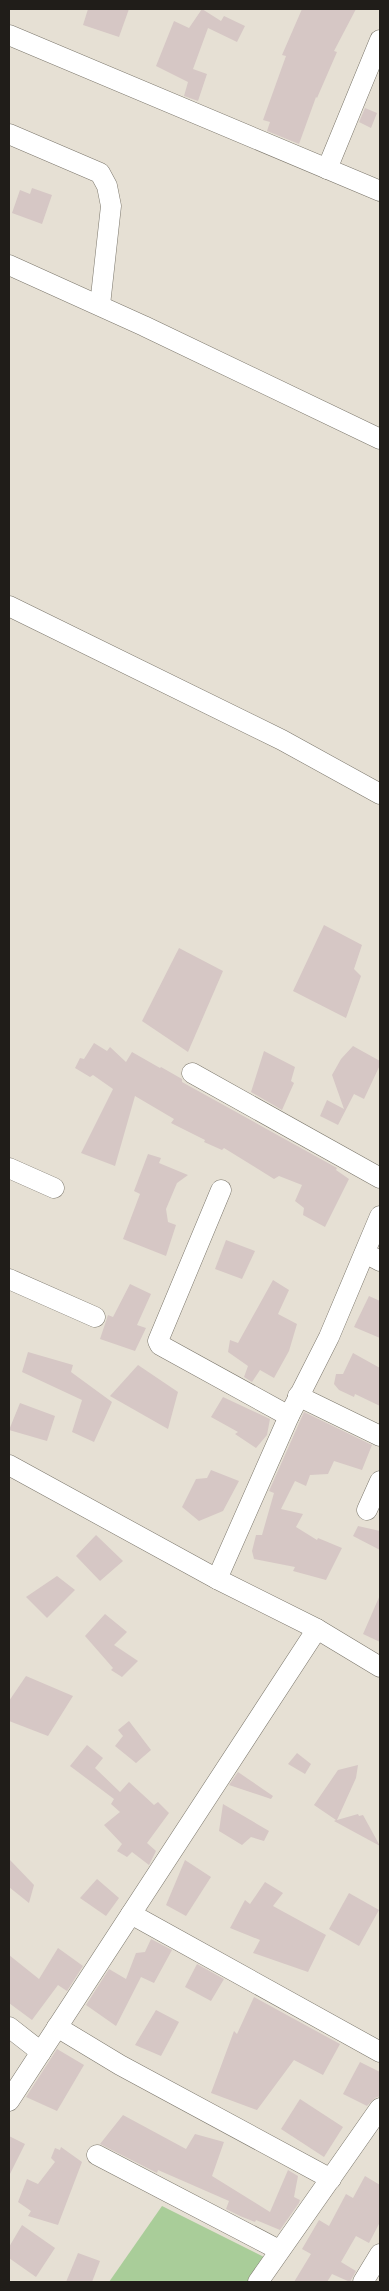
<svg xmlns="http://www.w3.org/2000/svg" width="389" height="2291" font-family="'Golos Text',sans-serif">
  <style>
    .green { fill: #a9cd99 }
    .building { fill: #d6c7c5 }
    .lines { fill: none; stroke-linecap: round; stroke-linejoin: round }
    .minor-casing { stroke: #7b766b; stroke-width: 21 }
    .minor { stroke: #fff; stroke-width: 20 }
  </style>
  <rect width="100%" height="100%" fill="#e6e0d4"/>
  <!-- green -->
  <path class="green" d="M162,2206L266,2258L251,2282H109Z"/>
  <!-- building -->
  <g class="building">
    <path d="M88,9H129L119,37L83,25Z"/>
    <path d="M202,9L221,21L224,16L245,26L237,42L208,28L193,69L207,74L198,101L184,96L188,82L156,66L174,21L189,28Z"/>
    <path d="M302,9H356L334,51L337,52L317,98L316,97L299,144L267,131L270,122L263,120L286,56L282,55Z"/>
    <path d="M365,108L377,113L371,128L359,122Z"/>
    <path d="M32,188L52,195L42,224L12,213L20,190L30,194Z"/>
    <path d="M324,925L362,945L354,969L361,976L346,1018L293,991Z"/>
    <path d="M179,948L223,971L188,1052L142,1021Z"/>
    <path d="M94,1043L107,1051L110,1047L126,1062L132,1052L160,1068L161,1067L182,1079V1082L337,1168L336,1170L349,1179L325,1227L303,1215L304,1208L295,1201L302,1185L279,1176L274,1179L224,1148L222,1150L204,1142L205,1140L171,1123L174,1119L135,1096L115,1166L81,1153L113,1089L93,1075L90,1077L75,1068L80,1058L84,1059Z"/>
    <path d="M353,1046L380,1061V1065L364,1099L354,1094L338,1125L320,1116L327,1100L344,1109L332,1075L341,1059Z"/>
    <path d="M264,1051L295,1067L291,1081L294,1083L282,1110L251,1092Z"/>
    <path d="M148,1154L161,1158L159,1163L188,1175L177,1183L166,1209L168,1222L176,1225L166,1256L123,1239L140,1194L134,1191Z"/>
    <path d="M226,1240L255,1251L242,1279L215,1269Z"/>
    <path d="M273,1280L289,1290L278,1314L297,1324L289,1351L274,1378L260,1370L252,1382L244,1377L248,1366L228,1352L230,1340L238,1343Z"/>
    <path d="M130,1284L151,1294L137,1325L146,1328L135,1351L100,1339L108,1315L113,1317Z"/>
    <path d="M369,1296L380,1301V1338L354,1327Z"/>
    <path d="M28,1352L73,1365L71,1372L112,1402L94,1442L72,1432L82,1400L22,1372Z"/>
    <path d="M353,1353L380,1368V1406L355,1394L354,1397L339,1390L334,1384L336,1374H343Z"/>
    <path d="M138,1365L178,1392L168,1429L110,1396Z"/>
    <path d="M223,1397L270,1419L267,1435L256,1448L235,1434L238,1432L211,1417Z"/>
    <path d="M20,1403L55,1416L47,1441L9,1430Z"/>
    <path d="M304,1412L372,1445L362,1470L334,1461L328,1474L310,1475L306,1486L295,1481L281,1509L303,1514L296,1527L317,1540L318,1538L342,1548L326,1580L293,1571L295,1567L254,1559L252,1551L256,1535H262L274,1493L269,1491Z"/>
    <path d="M211,1470L239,1481L223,1511L199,1521L182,1507L196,1479L207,1478Z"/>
    <path d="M358,1526L380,1531V1550L353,1536Z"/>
    <path d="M96,1535L123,1561L100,1581L76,1556Z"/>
    <path d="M57,1576L75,1590L47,1618L26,1597Z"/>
    <path d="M380,1595V1642L363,1634Z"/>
    <path d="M105,1614L127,1632L114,1645L138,1661L122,1677L111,1670L113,1668L85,1636Z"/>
    <path d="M26,1676L73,1696L48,1736L9,1721V1701Z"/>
    <path d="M129,1721L151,1750L136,1763L115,1746L123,1736L118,1730Z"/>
    <path d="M87,1745L103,1758L95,1768L120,1792L129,1782L154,1805L158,1802L169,1813L147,1843L156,1851L149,1865L132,1852L127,1857L117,1851L122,1844L104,1825L120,1812L111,1804L114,1799L70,1766Z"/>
    <path d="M297,1753L311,1764L305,1774L288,1764Z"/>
    <path d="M358,1765L356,1778L337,1820L358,1814L359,1816L363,1815L380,1846L334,1821L336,1820L314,1805L338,1770Z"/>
    <path d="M238,1772L273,1796L271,1799L229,1785Z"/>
    <path d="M223,1804L269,1831L264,1841L251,1837L242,1845L219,1831Z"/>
    <path d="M9,1859L34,1885L29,1903L9,1887Z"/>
    <path d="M185,1860L211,1877L186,1916L166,1905Z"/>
    <path d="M97,1879L119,1898L106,1916L80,1898Z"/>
    <path d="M265,1882L283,1893L273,1906L326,1935L308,1972L253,1953L260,1940L230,1928L245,1900L250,1904Z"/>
    <path d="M349,1893L379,1910L359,1946L329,1929Z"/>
    <path d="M151,1939L172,1950L154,1983L141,1977L116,2026L86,2005L109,1969L126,1979L136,1953L145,1952Z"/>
    <path d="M58,1948L83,1966L67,1991L58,1985L32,2020L9,2003V1955L39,1979Z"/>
    <path d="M197,1964L224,1979L211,2001L185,1987Z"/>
    <path d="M254,1997L340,2044L323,2075L294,2060L257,2110L211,2093L234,2031L237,2034Z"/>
    <path d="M156,2010L179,2022L161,2056L135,2045Z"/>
    <path d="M57,2049L84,2065L57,2111L26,2097Z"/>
    <path d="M360,2062L380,2072V2096L375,2098L367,2106L343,2094Z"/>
    <path d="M300,2099L343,2127L324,2157L281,2129Z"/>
    <path d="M123,2115L186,2149L195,2134L224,2142L212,2176L270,2212L288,2170L298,2176L294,2197L300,2200L299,2203L280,2230L256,2220L255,2222L240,2216L226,2209L229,2201L158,2170L157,2173L100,2144Z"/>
    <path d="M9,2136L25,2144L9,2176Z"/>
    <path d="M61,2147L82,2162L58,2225L28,2216L31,2211L18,2202L27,2179L38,2184L55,2162L51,2158L55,2148L60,2150Z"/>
    <path d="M365,2176L380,2185V2222L369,2243L356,2236L341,2262L356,2271L350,2282L332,2274L327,2282H294L311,2254L302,2249L319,2220L329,2226L346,2194L353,2198Z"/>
    <path d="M22,2225L55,2248L36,2277L9,2258V2247Z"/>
    <path d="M78,2253L100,2261L92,2282H66Z"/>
  </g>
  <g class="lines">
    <defs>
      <g id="minor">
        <path d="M9,35L380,191"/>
        <path d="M9,134L100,173L107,186L111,206L100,305"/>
        <path d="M327,169L380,40"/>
        <path d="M9,265L144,326L380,439"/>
        <path d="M9,606L282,740L380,794"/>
        <path d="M192,1073L380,1178"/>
        <path d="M9,1168L54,1188"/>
        <path d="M221,1190L158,1341L160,1345L289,1416"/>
        <path d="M365,1253L380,1261"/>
        <path d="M9,1279L95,1317"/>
        <path d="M298,1396L380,1436"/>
        <path d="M9,1465L217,1579L317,1629L380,1667"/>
        <path d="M367,1510L380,1481"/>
        <path d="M217,1579L289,1416L329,1337L380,1216"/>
        <path d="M131,1914L380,2052"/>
        <path d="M9,2027L41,2052"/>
        <path d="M57,2027L120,2065L331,2179"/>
        <path d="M9,2101L317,1629"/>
        <path d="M97,2155L279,2250"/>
        <path d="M258,2282L380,2108"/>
        <path d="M363,2282L380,2254"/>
      </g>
    </defs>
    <!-- minor casing -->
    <use href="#minor" class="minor-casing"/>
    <!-- minor -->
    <use href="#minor" class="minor"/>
  </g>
  <!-- border -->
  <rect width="389" height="2291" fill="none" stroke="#201d19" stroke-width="20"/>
</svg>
